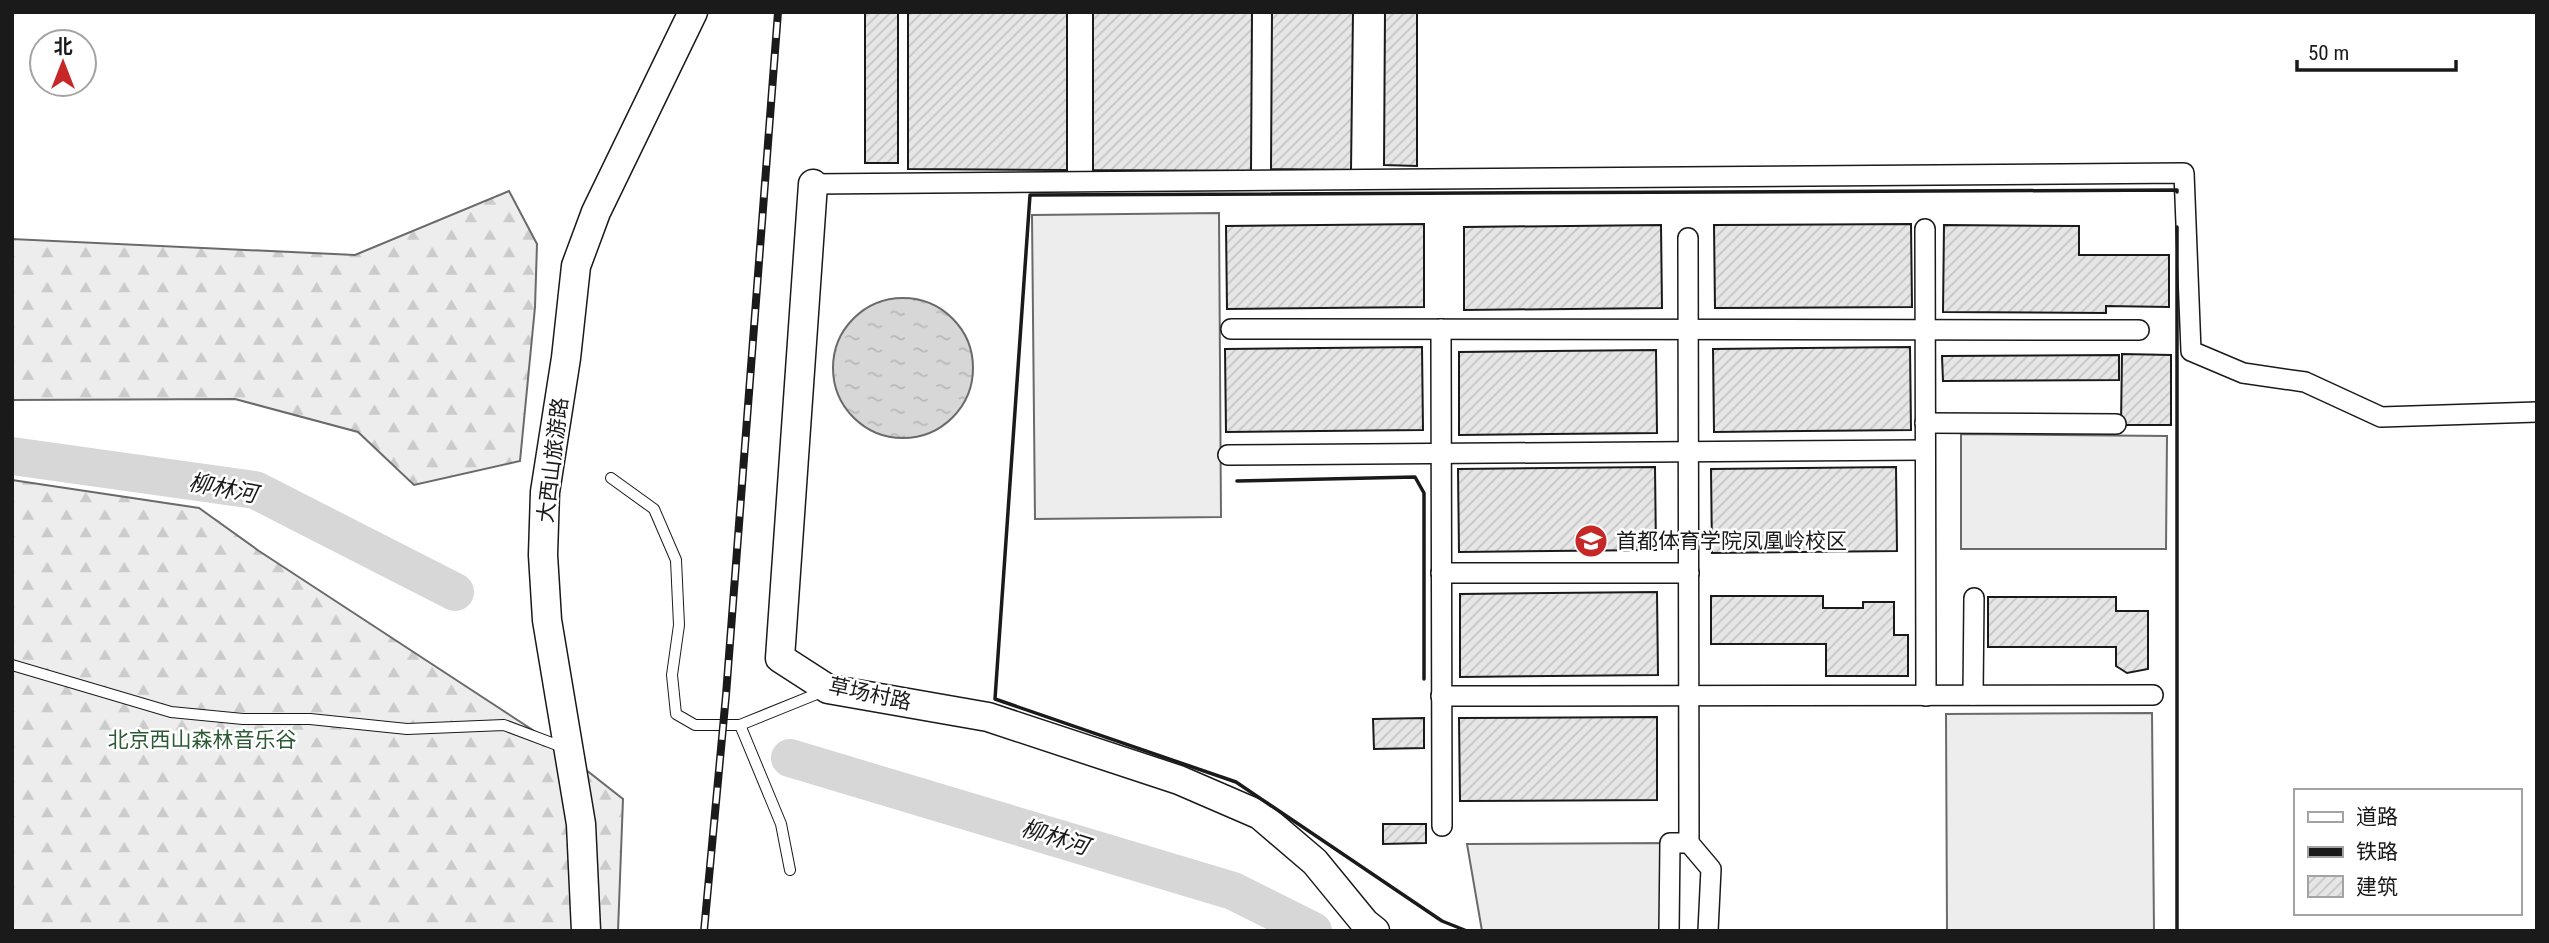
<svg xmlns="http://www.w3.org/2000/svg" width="2549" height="943" font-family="'Roboto Condensed','Noto Sans SC',sans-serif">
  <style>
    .forest { fill: url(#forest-firs); stroke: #6a6a6a; stroke-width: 2 }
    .built { fill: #ededed; stroke: #6a6a6a; stroke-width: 2 }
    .water { fill: url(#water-ripples); stroke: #6a6a6a; stroke-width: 2 }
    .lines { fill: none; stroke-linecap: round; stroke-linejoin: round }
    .river { stroke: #d7d7d7; stroke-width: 38 }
    .building { fill: url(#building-hatch); stroke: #1a1a1a; stroke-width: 2 }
    .lane-casing { stroke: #1a1a1a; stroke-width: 12 }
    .street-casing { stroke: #1a1a1a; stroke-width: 22 }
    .secondary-casing { stroke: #1a1a1a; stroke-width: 31 }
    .lane { stroke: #fff; stroke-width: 10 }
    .street { stroke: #fff; stroke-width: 19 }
    .secondary { stroke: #fff; stroke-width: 28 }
    .rail-casing { stroke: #1a1a1a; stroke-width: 8 }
    .rail { stroke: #fff; stroke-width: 5; stroke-dasharray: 16; stroke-linecap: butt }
    .wall { stroke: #1a1a1a; stroke-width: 3.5 }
    .labels { text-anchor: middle; stroke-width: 5; stroke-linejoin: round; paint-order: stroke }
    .street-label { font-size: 21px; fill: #1a1a1a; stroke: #fff }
    .poi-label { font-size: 21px; fill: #1a1a1a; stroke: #fff; text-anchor: start }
    .park-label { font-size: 21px; fill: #2b5a34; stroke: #fff }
    .water-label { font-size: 23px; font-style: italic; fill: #1a1a1a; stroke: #fff }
  </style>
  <defs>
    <pattern id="forest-firs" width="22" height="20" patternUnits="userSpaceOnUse" patternTransform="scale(1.75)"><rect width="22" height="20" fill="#ededed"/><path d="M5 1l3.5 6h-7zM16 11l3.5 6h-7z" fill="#cbcbcb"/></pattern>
    <pattern id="water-ripples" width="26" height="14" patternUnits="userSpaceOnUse" patternTransform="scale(1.75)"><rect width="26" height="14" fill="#d7d7d7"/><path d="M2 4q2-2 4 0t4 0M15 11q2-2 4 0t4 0" fill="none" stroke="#b8b8b8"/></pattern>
    <pattern id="building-hatch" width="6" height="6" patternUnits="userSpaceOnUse" patternTransform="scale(1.75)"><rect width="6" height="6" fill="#e6e6e6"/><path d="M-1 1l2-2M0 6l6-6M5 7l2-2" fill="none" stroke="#c5c5c5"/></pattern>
  </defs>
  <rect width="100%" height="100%" fill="#fff"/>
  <!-- forest -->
  <g class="forest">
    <path d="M509,191L537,244L535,307L520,461L414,485L358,432L235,399L12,400V239L355,255Z"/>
    <path d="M12,480L199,508L259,551L548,740L623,799L618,931H12Z"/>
  </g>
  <!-- built -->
  <g class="built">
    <path d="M1219,213L1221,517L1035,519L1032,215Z"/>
    <path d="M1961,434L2167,436L2166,549H1961Z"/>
    <path d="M2152,713L2154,931H1947L1946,714Z"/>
    <path d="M1670,843L1669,931H1482L1467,844Z"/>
  </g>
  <!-- water -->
  <circle class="water" cx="903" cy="368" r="70"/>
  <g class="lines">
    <!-- river -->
    <g class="river">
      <path d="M12,456L255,490L455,592"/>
      <path d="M790,758L1233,891L1313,931"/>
    </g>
  </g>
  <!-- building -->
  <g class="building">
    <rect x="865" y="12" width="33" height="151"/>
    <path d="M908,12H1067V170L908,169Z"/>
    <path d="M1093,12H1252L1251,171L1093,170Z"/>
    <path d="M1272,12H1353L1351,170L1271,169Z"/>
    <path d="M1385,12H1417V166L1384,165Z"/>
    <path d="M1424,224V307L1227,309L1226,226Z"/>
    <path d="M1911,224L1912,307L1715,308L1714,225Z"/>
    <path d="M1661,225L1662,308L1464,310V227Z"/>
    <path d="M1944,225L2079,226V255H2169V307L2106,306V313L1943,312Z"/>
    <path d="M1422,347L1423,430L1226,432L1225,349Z"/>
    <path d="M1910,347L1911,430L1714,432L1713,349Z"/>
    <path d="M1656,350L1657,433L1459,435V352Z"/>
    <path d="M2122,354L2171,355V425H2121Z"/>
    <path d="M2119,355V380L1943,381L1942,356Z"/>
    <path d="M1655,467L1656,550L1459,552L1458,469Z"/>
    <path d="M1896,467L1897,551L1712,553L1711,469Z"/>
    <path d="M1657,592L1658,675L1460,677V594Z"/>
    <path d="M1711,596H1823V608H1863V602H1894V635H1908V676H1826V644H1711Z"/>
    <path d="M1988,597H2116V611H2148V669L2127,673L2116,666V647H1988Z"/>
    <path d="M1657,717V800L1460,801L1459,718Z"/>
    <path d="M1424,718V748L1374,749L1373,719Z"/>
    <path d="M1383,824H1426V843L1383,844Z"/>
  </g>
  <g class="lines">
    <defs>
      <g id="lane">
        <path d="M611,478L654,509L676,560L679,625L672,675L676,714L695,725H740L824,691"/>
        <path d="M12,665L171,712L243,719H310L407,729L504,725L565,748"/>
        <path d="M740,725L781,824L790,870"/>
      </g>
      <g id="street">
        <path d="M813,184L2184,173L2191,351L2243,373L2305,382L2381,417L2537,412"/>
        <path d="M1925,229L1926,696"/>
        <path d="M1688,238L1689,843"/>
        <path d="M1231,329L2139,330"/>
        <path d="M1441,329L1442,826"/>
        <path d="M1925,423L2116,424"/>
        <path d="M1228,455L1925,450"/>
        <path d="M1441,573H1689"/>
        <path d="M1973,695L1974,598"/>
        <path d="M1441,696L2153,695"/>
        <path d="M1669,931L1670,843H1689L1711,869L1708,931"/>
      </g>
      <g id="secondary">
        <path d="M813,184L780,658L828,689L988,717L1179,780L1260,815L1315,862L1365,923L1375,931"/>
        <path d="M586,931L581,824L547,620L543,555L545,492L566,358L576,266L596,212L693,12"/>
      </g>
    </defs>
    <!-- lane casing -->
    <use href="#lane" class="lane-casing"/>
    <!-- street casing -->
    <use href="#street" class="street-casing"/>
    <!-- secondary casing -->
    <use href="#secondary" class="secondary-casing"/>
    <!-- lane -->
    <use href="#lane" class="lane"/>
    <!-- street -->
    <use href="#street" class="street"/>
    <!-- secondary -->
    <use href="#secondary" class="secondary"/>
    <defs>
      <path id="rail" d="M704,931L726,695L778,12"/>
    </defs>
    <!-- rail casing -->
    <use href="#rail" class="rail-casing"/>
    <!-- rail -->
    <use href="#rail" class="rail"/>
    <!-- wall -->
    <g class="wall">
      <path d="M2177,227V931"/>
      <path d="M1237,481L1415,477L1424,493V679"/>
      <path d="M1467,931L1442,921L1236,782L995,699L1030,195L2177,190V192"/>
    </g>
  </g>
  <!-- icons -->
  <defs>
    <symbol id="university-disc" viewBox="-11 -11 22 22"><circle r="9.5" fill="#c62828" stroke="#fff"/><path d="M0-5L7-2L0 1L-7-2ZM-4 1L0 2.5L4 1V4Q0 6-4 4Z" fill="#fff"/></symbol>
  </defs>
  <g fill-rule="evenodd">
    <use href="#university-disc" x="1572" y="522" width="38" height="38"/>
  </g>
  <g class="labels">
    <!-- street labels -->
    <g class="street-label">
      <text transform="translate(553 460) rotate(-83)" y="7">大西山旅游路</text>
      <text transform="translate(870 694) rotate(12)" y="7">草场村路</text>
    </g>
    <!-- poi labels -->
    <g class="poi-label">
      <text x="1616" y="548">首都体育学院凤凰岭校区</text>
    </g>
    <!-- park labels -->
    <g class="park-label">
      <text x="202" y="747">北京西山森林音乐谷</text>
    </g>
    <!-- water labels -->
    <g class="water-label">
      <text transform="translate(223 488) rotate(11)" y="8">柳林河</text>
      <text transform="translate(1055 837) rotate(17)" y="8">柳林河</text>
    </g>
  </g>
  <!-- border -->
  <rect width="2549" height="943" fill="none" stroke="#1a1a1a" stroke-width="28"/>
  <!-- legend -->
  <rect x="2294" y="789" width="228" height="126" fill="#ffffff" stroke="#a3a3a3" stroke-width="2"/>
  <rect x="2308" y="812" width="35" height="10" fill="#ffffff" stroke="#a3a3a3" stroke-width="2"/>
  <text x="2356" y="824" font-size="21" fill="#1a1a1a">道路</text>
  <rect x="2308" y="847" width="35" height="10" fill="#1a1a1a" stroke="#a3a3a3" stroke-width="2"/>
  <text x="2356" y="859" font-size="21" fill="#1a1a1a">铁路</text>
  <rect x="2308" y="876" width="35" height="21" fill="url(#building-hatch)" stroke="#a3a3a3" stroke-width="2"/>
  <text x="2356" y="894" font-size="21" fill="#1a1a1a">建筑</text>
  <!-- north arrow -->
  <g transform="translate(63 63)"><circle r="33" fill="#ffffff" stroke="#a3a3a3" stroke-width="2"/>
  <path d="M0-5L12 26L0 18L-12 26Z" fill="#c62828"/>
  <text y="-10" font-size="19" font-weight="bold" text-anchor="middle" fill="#1a1a1a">北</text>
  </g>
  <!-- scale -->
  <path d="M2297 60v10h159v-10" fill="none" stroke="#1a1a1a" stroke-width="3.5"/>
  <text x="2308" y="60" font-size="21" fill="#1a1a1a" stroke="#ffffff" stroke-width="5" paint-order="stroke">50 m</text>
</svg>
